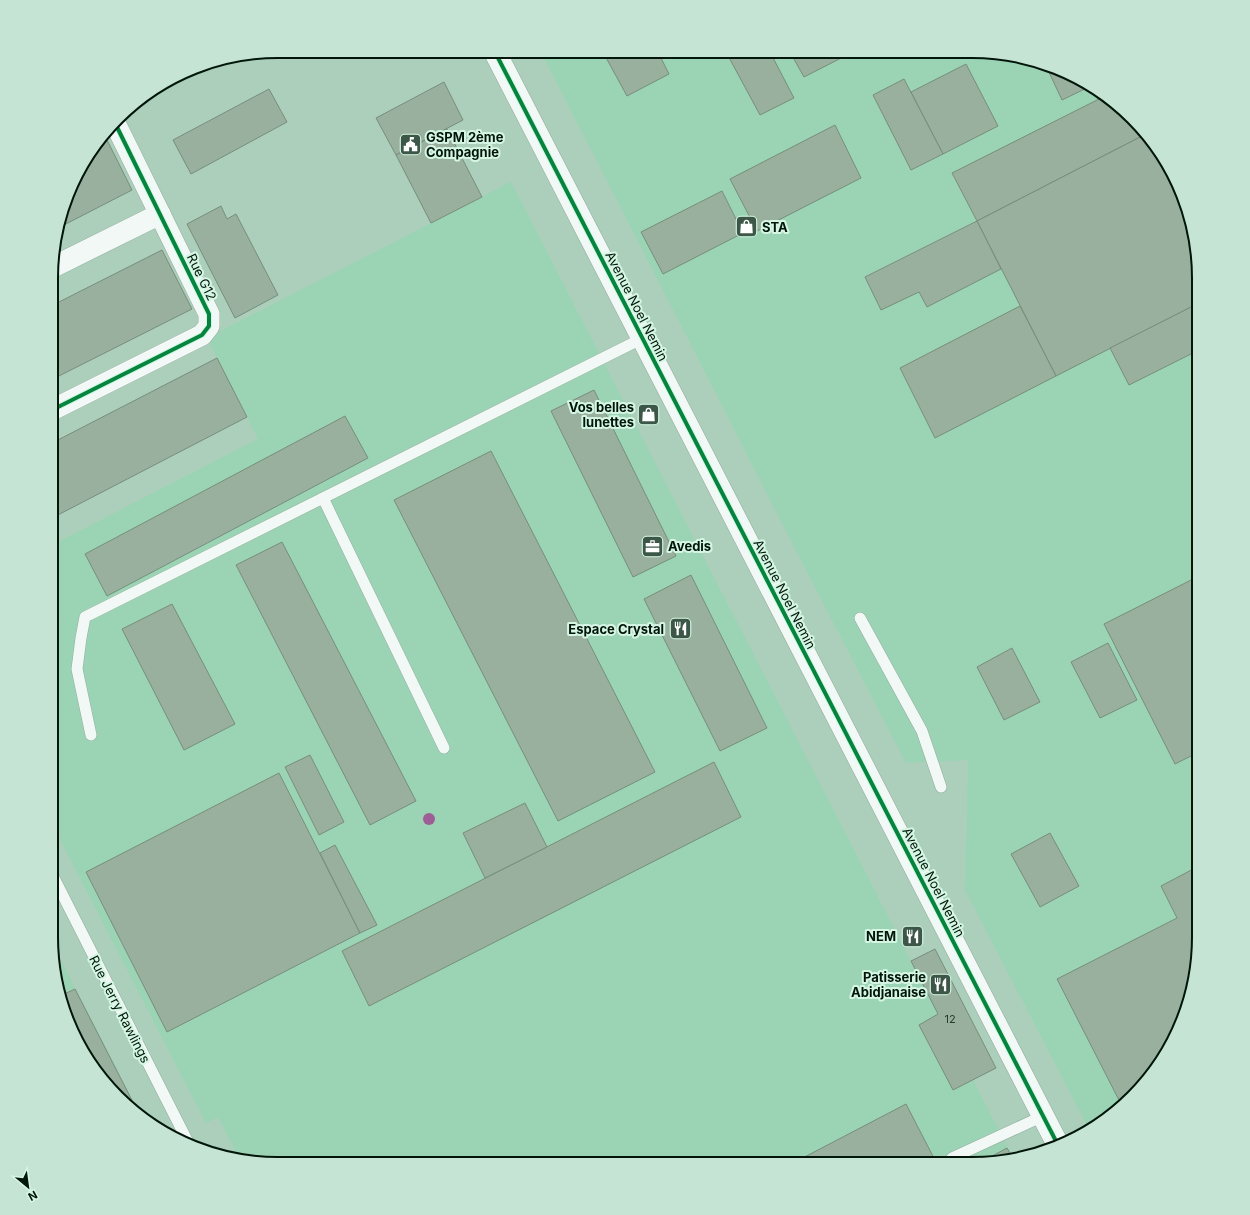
<svg xmlns="http://www.w3.org/2000/svg" width="1250" height="1215" font-family="Inter,sans-serif">
  <style>
    .built { fill: #9bd4b5 }
    .building { fill: #98b09d; stroke: #778e7d }
    .lines { fill: none; stroke-linecap: round; stroke-linejoin: round }
    .lane-casing { stroke: #90ac9d; stroke-width: 12 }
    .street-casing { stroke: #90ac9d; stroke-width: 22 }
    .secondary-casing { stroke: #90ac9d; stroke-width: 23 }
    .lane { stroke: #f2f8f5; stroke-width: 11 }
    .street { stroke: #f2f8f5; stroke-width: 21 }
    .secondary { stroke: #f2f8f5; stroke-width: 22 }
    .cycleway-casing { stroke: #d6f6e4; stroke-width: 6 }
    .cycleway { stroke: #00873e; stroke-width: 4 }
    .tree { fill: #9e5d95 }
    .labels { text-anchor: middle; stroke-width: 4; stroke-linejoin: round; paint-order: stroke }
    .number-label { font-size: 11px; fill: #263c2f }
    .poi-label { font-size: 13px; font-weight: bold; fill: #00160a; stroke: #d6f6e4; text-anchor: end }
    .street-label { font-size: 13px; fill: #00160a; stroke: #d6f6e4 }
    .rim { fill: none; stroke: #00160a; stroke-width: 2 }
  </style>
  <rect width="100%" height="100%" fill="#abcfbb"/>
  <!-- built -->
  <g class="built">
    <path d="M541,52L1002,53L1085,81L1152,140L1182,191L1199,263V952L1176,1038L1152,1075L1110,1117L1089,1129L965,890L968,760L906,763L790,539L733,427Z"/>
    <path d="M511,182L911,961L935,949L996,1068L973,1080L1013,1158L987,1164H263L239,1157L218,1117L206,1123L52,824L54,544L258,439L207,338Z"/>
    <path d="M52,943L142,1118L98,1075L63,1010L51,952Z"/>
  </g>
  <!-- building -->
  <g class="building">
    <path d="M603,52H658L669,74L627,96Z"/>
    <path d="M726,52H770L794,98L760,115Z"/>
    <path d="M790,52L851,53L804,77Z"/>
    <path d="M966,64L998,126L943,154L911,92Z"/>
    <path d="M1047,68L1085,81L1091,86L1062,100Z"/>
    <path d="M904,79L943,154L911,170L873,95Z"/>
    <path d="M444,82L463,120L396,155L376,118Z"/>
    <path d="M269,89L287,122L191,174L173,140Z"/>
    <path d="M1103,97L1146,134L977,221L952,173Z"/>
    <path d="M835,125L861,178L757,231L730,179Z"/>
    <path d="M447,129L482,197L431,223L396,155Z"/>
    <path d="M1146,134L1152,140L1182,191L1199,263V303L1056,376L977,221Z"/>
    <path d="M105,136L132,190L58,228L81,165Z"/>
    <path d="M722,191L743,233L663,274L641,232Z"/>
    <path d="M221,206L227,219L236,214L278,295L235,318L187,224Z"/>
    <path d="M977,221L1001,269L927,307L919,292L881,310L865,277Z"/>
    <path d="M162,250L192,309L55,378V304Z"/>
    <path d="M1199,303V350L1129,385L1110,348Z"/>
    <path d="M1020,306L1056,376L935,438L900,368Z"/>
    <path d="M217,358L247,417L54,517V442Z"/>
    <path d="M594,390L676,556L633,577L551,411Z"/>
    <path d="M345,416L368,458L107,596L85,554Z"/>
    <path d="M491,451L655,772L558,821L394,500Z"/>
    <path d="M282,542L416,801L370,825L236,565Z"/>
    <path d="M691,575L767,728L720,751L644,599Z"/>
    <path d="M1199,576V752L1175,764L1104,624Z"/>
    <path d="M172,604L235,724L184,750L122,629Z"/>
    <path d="M1108,643L1137,700L1100,718L1071,662Z"/>
    <path d="M1012,648L1040,702L1004,720L977,667Z"/>
    <path d="M310,755L344,822L319,835L285,767Z"/>
    <path d="M714,762L741,817L369,1006L342,951Z"/>
    <path d="M279,773L360,933L167,1032L86,872Z"/>
    <path d="M525,803L547,847L485,878L463,833Z"/>
    <path d="M1050,833L1079,886L1040,907L1011,854Z"/>
    <path d="M335,845L377,925L360,933L320,853Z"/>
    <path d="M1199,866V952L1176,1038L1152,1075L1122,1106L1057,979L1177,918L1161,886Z"/>
    <path d="M935,949L996,1068L953,1090L919,1025L938,1014L911,961Z"/>
    <path d="M75,989L139,1114L137,1115L98,1075L63,1010L60,996Z"/>
    <path d="M906,1104L937,1164H793V1163Z"/>
    <path d="M1007,1148L1013,1158L987,1164H977Z"/>
  </g>
  <g class="lines">
    <defs>
      <g id="lane">
        <path d="M323,498L444,748"/>
        <path d="M860,618L922,731L941,787"/>
        <path d="M91,735L77,669L81,638L85,617L643,338"/>
        <path d="M52,874L189,1144"/>
        <path d="M952,1158L1043,1116"/>
      </g>
      <g id="street">
        <path d="M55,266L160,214"/>
        <path d="M54,409L202,335L209,326V314L115,123"/>
      </g>
      <path id="secondary" d="M495,52L1058,1145"/>
    </defs>
    <!-- lane casing -->
    <use href="#lane" class="lane-casing"/>
    <!-- street casing -->
    <use href="#street" class="street-casing"/>
    <!-- secondary casing -->
    <use href="#secondary" class="secondary-casing"/>
    <!-- lane -->
    <use href="#lane" class="lane"/>
    <!-- street -->
    <use href="#street" class="street"/>
    <!-- secondary -->
    <use href="#secondary" class="secondary"/>
    <defs>
      <g id="cycleway">
        <path d="M495,52L1058,1145"/>
        <path d="M54,409L202,335L209,326V314L115,123"/>
      </g>
    </defs>
    <!-- cycleway casing -->
    <use href="#cycleway" class="cycleway-casing"/>
    <!-- cycleway -->
    <use href="#cycleway" class="cycleway"/>
  </g>
  <!-- trees -->
  <circle class="tree" cx="429" cy="819" r="6"/>
  <!-- icons -->
  <defs>
    <symbol id="civic-square" viewBox="-11 -11 22 22"><rect x="-9" y="-9" width="18" height="18" rx="4" fill="#3c5748" stroke="#d6f6e4"/><path d="M-.6-6.5H3V-4.5H.6V-3L4-1V1h2V6H-6V1h2V-1L-.6-3ZM-1.2 2.5V6h2.4V2.5Z" fill="#fff"/></symbol>
    <symbol id="shop-square" viewBox="-11 -11 22 22"><rect x="-9" y="-9" width="18" height="18" rx="4" fill="#3c5748" stroke="#d6f6e4"/><path d="M-5-2.5h2.3a2.7 3.5 0 0 1 5.4 0H5L5.5 6h-11ZM-1.5-2.5h3a1.5 2.3 0 0 0-3 0Z" fill="#fff"/></symbol>
    <symbol id="office-square" viewBox="-11 -11 22 22"><rect x="-9" y="-9" width="18" height="18" rx="4" fill="#3c5748" stroke="#d6f6e4"/><path d="M-6-3h4V-5.5h4V-3h4V5H-6ZM-1-4.5V-3h2v-1.5ZM-6 0V1H6V0Z" fill="#fff"/></symbol>
    <symbol id="restaurant-square" viewBox="-11 -11 22 22"><rect x="-9" y="-9" width="18" height="18" rx="4" fill="#3c5748" stroke="#d6f6e4"/><path d="M-5-6h1v4h1v-4h1v4h1v-4h1v5L-1.5 .5V6h-2V.5L-5-1ZM5-6V6H3V1.5H1.5Q1.5-4 5-6Z" fill="#fff"/></symbol>
  </defs>
  <g fill-rule="evenodd">
    <use href="#civic-square" x="398" y="132" width="25" height="25"/>
    <use href="#shop-square" x="734" y="214" width="25" height="25"/>
    <use href="#shop-square" x="636" y="402" width="25" height="25"/>
    <use href="#office-square" x="640" y="534" width="25" height="25"/>
    <use href="#restaurant-square" x="668" y="616" width="25" height="25"/>
    <use href="#restaurant-square" x="900" y="924" width="25" height="25"/>
    <use href="#restaurant-square" x="928" y="972" width="25" height="25"/>
  </g>
  <g class="labels">
    <!-- number labels -->
    <g class="number-label">
      <text x="950" y="1023">12</text>
    </g>
    <!-- poi labels -->
    <g class="poi-label">
      <text x="426" y="142" text-anchor="start">GSPM 2ème<tspan x="426" dy="15">Compagnie</tspan></text>
      <text x="762" y="232" text-anchor="start">STA</text>
      <text x="634" y="412">Vos belles<tspan x="634" dy="15">lunettes</tspan></text>
      <text x="668" y="551" text-anchor="start">Avedis</text>
      <text x="664" y="634">Espace Crystal</text>
      <text x="896" y="941">NEM</text>
      <text x="926" y="982">Patisserie<tspan x="926" dy="15">Abidjanaise</tspan></text>
    </g>
    <!-- street labels -->
    <g class="street-label">
      <text transform="translate(202 277) rotate(64)" y="5">Rue G12</text>
      <text transform="translate(637 306) rotate(63)" y="5">Avenue Noel Nemin</text>
      <text transform="translate(785 594) rotate(63)" y="5">Avenue Noel Nemin</text>
      <text transform="translate(934 882) rotate(63)" y="5">Avenue Noel Nemin</text>
      <text transform="translate(120 1009) rotate(63)" y="5">Rue Jerry Rawlings</text>
    </g>
  </g>
  <!-- crop -->
  <path d="M0 0H1250V1215H0ZM278 58H972A220 220 0 0 1 1192 278V937A220 220 0 0 1 972 1157H278A220 220 0 0 1 58 937V278A220 220 0 0 1 278 58Z" fill="#c5e4d3" fill-rule="evenodd"/>
  <path class="rim" d="M278 58H972A220 220 0 0 1 1192 278V937A220 220 0 0 1 972 1157H278A220 220 0 0 1 58 937V278A220 220 0 0 1 278 58Z"/>
  <!-- north arrow -->
  <g transform="translate(28 1187) rotate(151)" stroke="#d6f6e4" stroke-width="3" paint-order="stroke">
  <path d="M0-3L7 15L0 10L-7 15Z" fill="#00160a"/>
  <text y="-6" font-size="11" font-weight="bold" text-anchor="middle" fill="#00160a">N</text>
  </g>
</svg>
